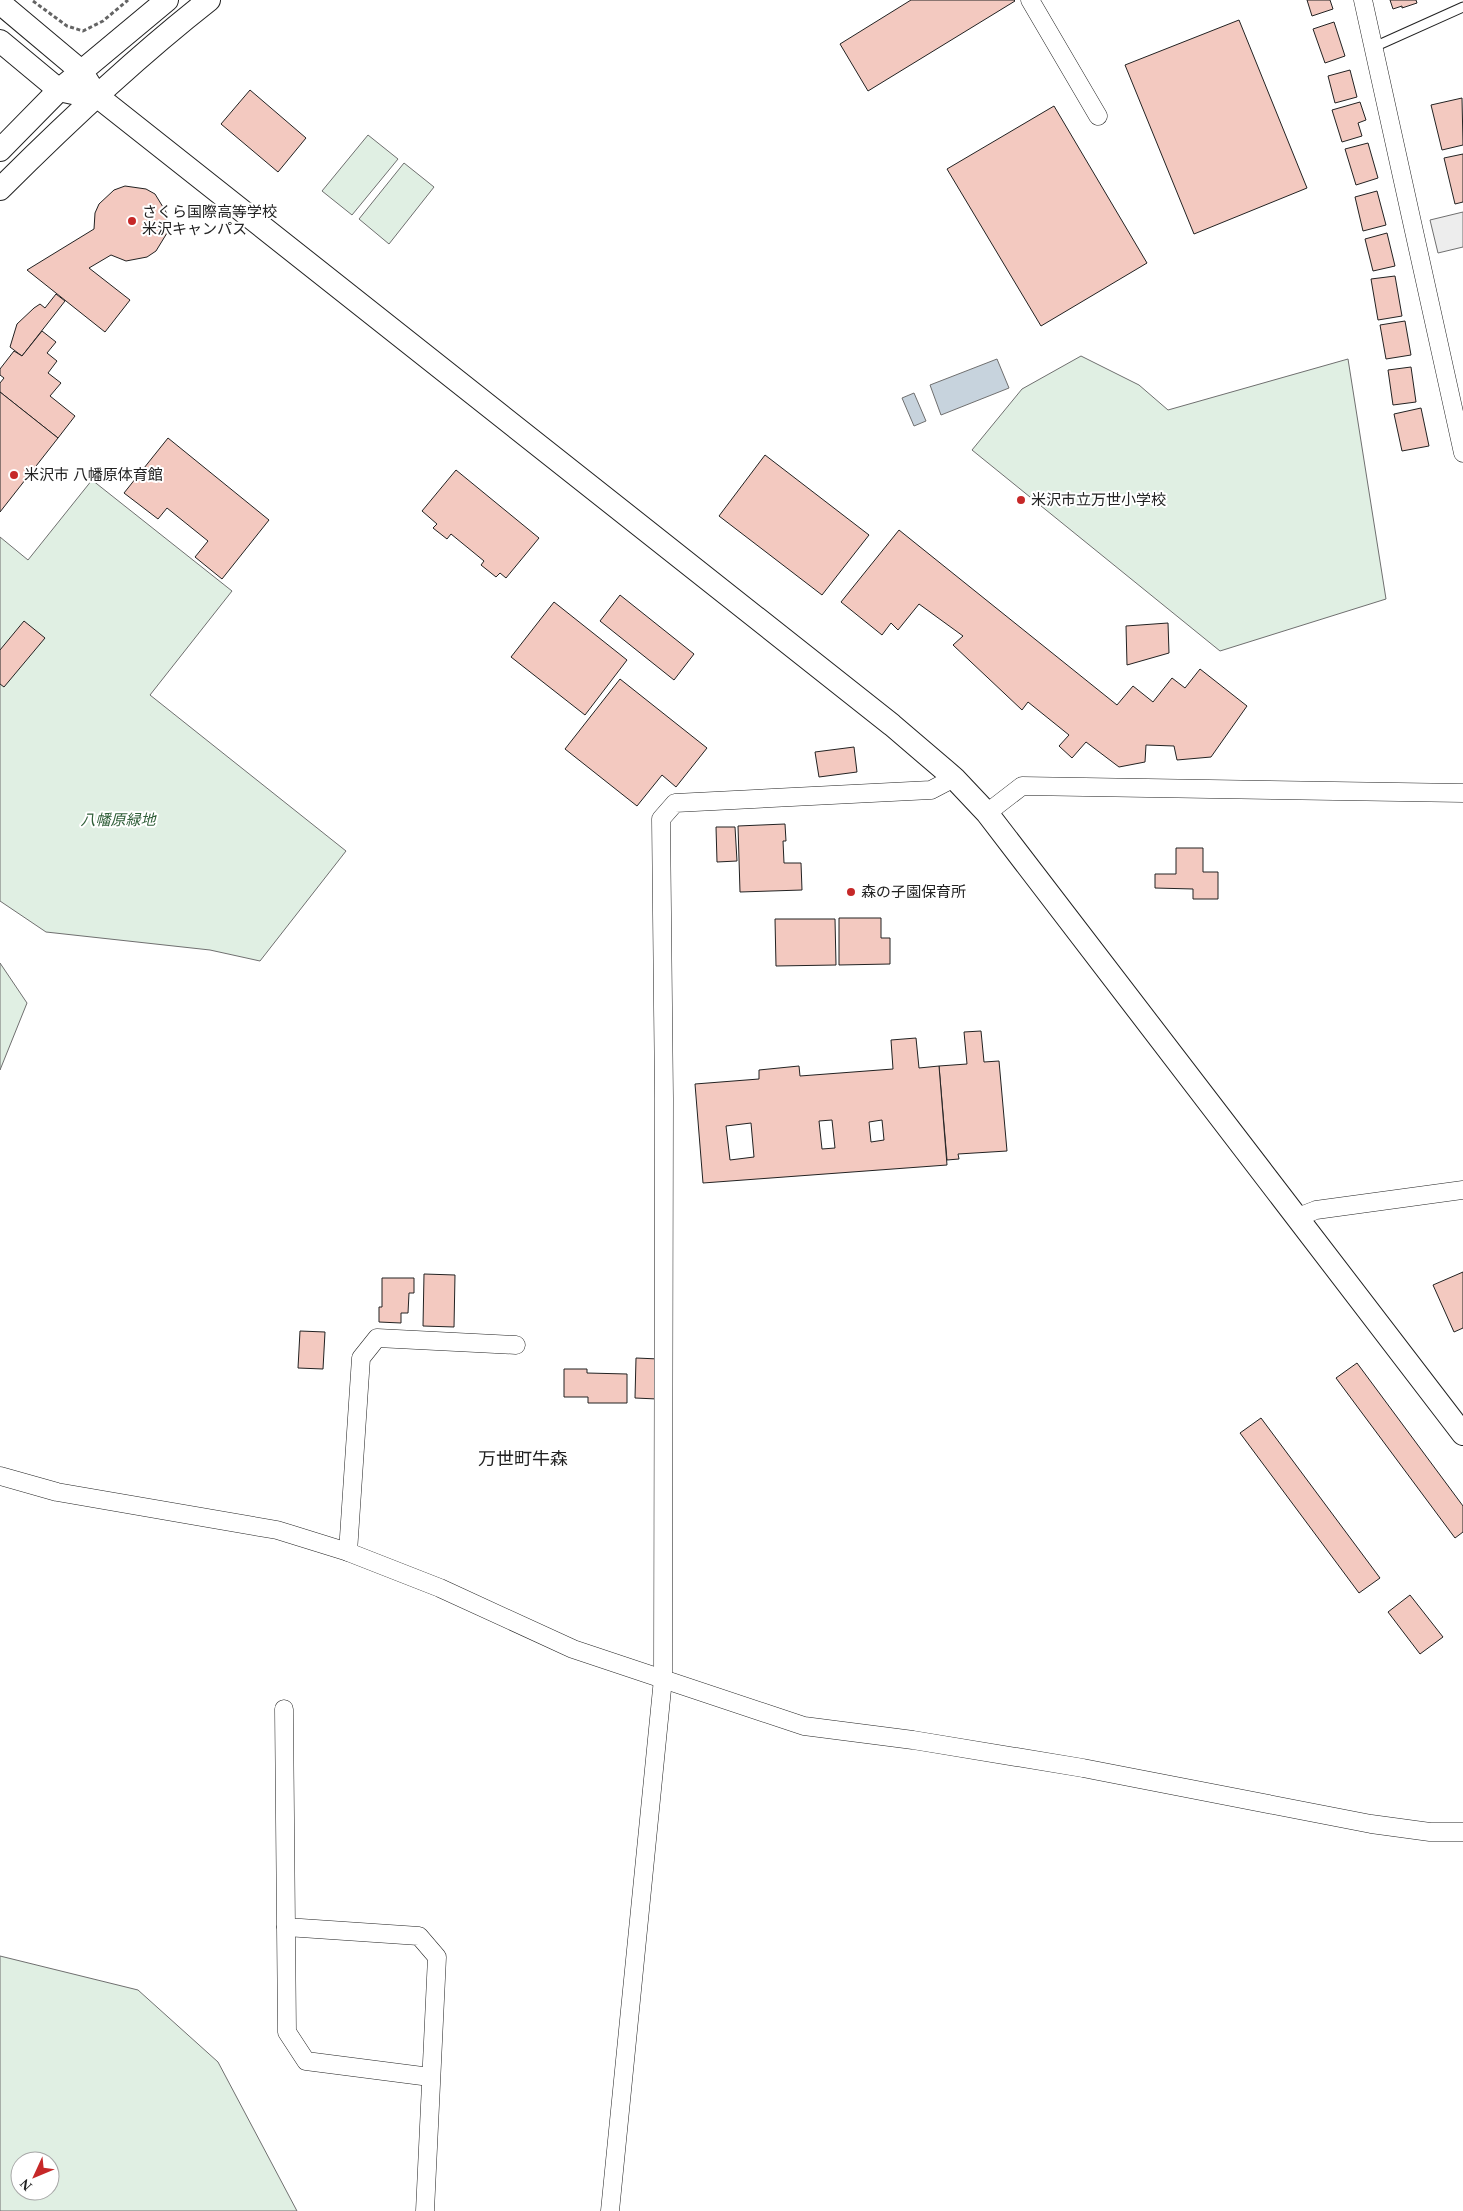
<svg xmlns="http://www.w3.org/2000/svg" width="1463" height="2211" font-family="'Times New Roman','Noto Sans JP',serif">
  <style>
    .green { fill: #e0efe3; stroke: #6f6f6f; fill-rule: evenodd }
    .parking { fill: #ededed; stroke: #6f6f6f }
    .water { fill: #c7d3dd; stroke: #6f6f6f }
    .building { fill: #f3c9c0; stroke: #222; fill-rule: evenodd }
    .lines { fill: none; stroke-linecap: round; stroke-linejoin: round }
    .service-casing { stroke: #222; stroke-width: 11 }
    .minor-casing { stroke: #222; stroke-width: 19 }
    .tertiary-casing { stroke: #222; stroke-width: 24 }
    .path { stroke: #646464; stroke-width: 3; stroke-dasharray: 4 2.5; stroke-linecap: butt }
    .service { stroke: #fff; stroke-width: 9 }
    .minor { stroke: #fff; stroke-width: 18 }
    .tertiary { stroke: #fff; stroke-width: 22 }
    .poi-dot { fill: #c62828; stroke: #fff; stroke-width: 2 }
    .labels { text-anchor: middle; stroke-width: 4; stroke-linejoin: round; paint-order: stroke }
    .poi-label { font-size: 15px; fill: #222; stroke: #fff; text-anchor: start }
    .park-label { font-size: 15px; font-style: italic; fill: #2f5e38; stroke: #fff }
    .quarter-label { font-size: 18px; fill: #222; stroke: #fff }
  </style>
  <rect width="100%" height="100%" fill="#fff"/>
  <!-- green -->
  <g class="green">
    <path d="M368,135L398,159L352,215L322,191Z"/>
    <path d="M404,163L434,187L389,244L359,219Z"/>
    <path d="M1081,356L1139,385L1168,410L1348,359L1386,599L1220,651L972,450L1022,389Z"/>
    <path d="M92,480L232,591L150,695L346,851L260,961L210,950L46,932L0,901V537L28,560Z"/>
    <path d="M0,963L27,1003L0,1070Z"/>
    <path d="M0,1956L138,1990L218,2062L297,2211H0ZM20,2161H50V2191H20Z"/>
  </g>
  <!-- parking -->
  <path class="parking" d="M1463,212V247L1438,253L1430,220Z"/>
  <!-- water -->
  <g class="water">
    <path d="M997,359L1009,388L941,415L930,385Z"/>
    <path d="M914,393L926,421L914,426L902,398Z"/>
  </g>
  <!-- building -->
  <g class="building">
    <path d="M911,0H1014L1015,1L868,91L840,44Z"/>
    <path d="M1307,0H1330L1333,9L1312,16Z"/>
    <path d="M1390,0H1416L1417,3L1402,8V6L1393,9Z"/>
    <path d="M1239,20L1307,188L1194,234L1125,65Z"/>
    <path d="M1334,22L1345,56L1325,63L1313,29Z"/>
    <path d="M1350,70L1357,97L1335,103L1328,76Z"/>
    <path d="M250,90L306,138L278,172L221,124Z"/>
    <path d="M1462,98L1463,145L1442,150L1431,105Z"/>
    <path d="M1360,102L1366,120L1358,123L1362,136L1342,142L1332,110Z"/>
    <path d="M1054,106L1147,263L1041,326L947,169Z"/>
    <path d="M1368,143L1378,178L1356,185L1345,149Z"/>
    <path d="M1463,154V202L1455,204L1444,158Z"/>
    <path d="M125,186L146,189L155,194L166,212L167,233L156,251L147,257L126,261L111,255L89,268L130,300L105,332L27,270L94,229L95,213L99,204L114,190Z"/>
    <path d="M1377,191L1386,225L1363,231L1355,197Z"/>
    <path d="M1387,233L1395,266L1373,271L1365,239Z"/>
    <path d="M1395,276L1402,316L1378,320L1371,279Z"/>
    <path d="M56,294L65,301L22,356L10,347L17,324L34,308L40,304L45,308Z"/>
    <path d="M1405,321L1411,355L1386,359L1380,325Z"/>
    <path d="M42,331L56,342L47,353L57,361L48,373L61,383L50,396L75,416L58,438L0,392V383L4,378L0,375V369L14,351L22,356Z"/>
    <path d="M1411,367L1416,402L1393,405L1388,370Z"/>
    <path d="M0,392L58,438L0,512Z"/>
    <path d="M1421,408L1429,446L1402,451L1394,414Z"/>
    <path d="M168,438L269,520L222,579L195,557L208,541L167,508L158,519L124,493Z"/>
    <path d="M765,455L869,535L822,595L719,516Z"/>
    <path d="M456,470L539,538L506,578L500,573L496,577L481,565L484,561L451,534L447,539L433,528L437,524L422,511Z"/>
    <path d="M899,530L1117,705L1133,686L1153,702L1172,678L1185,688L1200,669L1247,706L1211,757L1177,760L1174,746L1146,745L1145,762L1119,767L1086,742L1072,758L1059,746L1069,735L1028,702L1022,710L953,645L963,636L919,604L898,630L891,623L882,635L841,602Z"/>
    <path d="M620,595L694,654L674,680L600,621Z"/>
    <path d="M554,602L627,660L585,715L511,657Z"/>
    <path d="M24,621L45,638L4,687L0,684V650Z"/>
    <path d="M1168,623L1169,653L1127,665L1126,626Z"/>
    <path d="M620,679L707,748L676,787L662,775L637,806L565,749Z"/>
    <path d="M854,747L857,772L819,777L815,752Z"/>
    <path d="M785,824L786,841H783L784,863H801L802,890L740,892L738,826Z"/>
    <path d="M716,827H735L737,861L717,862Z"/>
    <path d="M1176,848H1203V872H1218V899H1193V889L1155,888V874H1176Z"/>
    <path d="M839,918H881V938H890V964L839,965Z"/>
    <path d="M775,919H835L836,965L776,966Z"/>
    <path d="M981,1031L984,1062L999,1061L1007,1151L958,1154L959,1159L947,1160L939,1066L967,1064L964,1032Z"/>
    <path d="M916,1038L919,1068L939,1066L947,1165L703,1183L695,1084L759,1079V1070L799,1066L800,1076L893,1069L891,1040ZM832,1120L835,1148L822,1149L819,1121ZM882,1120L884,1140L871,1142L869,1122ZM751,1123L754,1157L730,1160L726,1126Z"/>
    <path d="M1463,1272V1328L1454,1332L1433,1285Z"/>
    <path d="M424,1274L455,1275L454,1327L423,1326Z"/>
    <path d="M382,1278H414V1293H409L408,1313H401V1323L379,1322V1307H382Z"/>
    <path d="M300,1331L325,1332L323,1369L298,1368Z"/>
    <path d="M636,1358L659,1359L657,1399L635,1398Z"/>
    <path d="M1357,1363L1463,1506V1532L1455,1538L1336,1378Z"/>
    <path d="M564,1369H587V1373L627,1374V1403H588V1397H564Z"/>
    <path d="M1261,1418L1380,1578L1359,1593L1240,1433Z"/>
    <path d="M1410,1595L1443,1637L1420,1654L1388,1612Z"/>
  </g>
  <g class="lines">
    <defs>
      <path id="service" d="M1374,47L1463,7"/>
      <g id="minor">
        <path d="M1030,0L1098,116"/>
        <path d="M1363,0L1463,453"/>
        <path d="M987,813L1022,786L1463,793"/>
        <path d="M1298,1217L1316,1210L1463,1190"/>
        <path d="M0,1476L57,1492L277,1530L348,1552L440,1588L573,1649L804,1726L913,1740L1083,1768L1371,1824L1430,1832H1463"/>
        <path d="M348,1552L361,1358L377,1338L516,1345"/>
        <path d="M284,1709L286,1927L419,1936L437,1957L425,2211"/>
        <path d="M286,1927L287,2032L306,2061L430,2077"/>
        <path d="M610,2211L663,1679L664,1098L661,819L675,803L931,790L954,778"/>
      </g>
      <g id="tertiary">
        <path d="M0,3L81,71L97,96L892,725L954,778L987,813L1463,1434"/>
        <path d="M0,41L59,90L73,93"/>
        <path d="M0,150L59,90L167,0"/>
        <path d="M0,189C66,123 135,58 209,0"/>
      </g>
    </defs>
    <!-- service casing -->
    <use href="#service" class="service-casing"/>
    <!-- minor casing -->
    <use href="#minor" class="minor-casing"/>
    <!-- tertiary casing -->
    <use href="#tertiary" class="tertiary-casing"/>
    <!-- path -->
    <path class="path" d="M33,1L67,26L83,31L103,21L128,0"/>
    <!-- service -->
    <use href="#service" class="service"/>
    <!-- minor -->
    <use href="#minor" class="minor"/>
    <!-- tertiary -->
    <use href="#tertiary" class="tertiary"/>
  </g>
  <!-- markers -->
  <g class="poi-dot">
    <circle cx="132" cy="221" r="5"/>
    <circle cx="14" cy="475" r="5"/>
    <circle cx="1021" cy="500" r="5"/>
    <circle cx="851" cy="892" r="5"/>
  </g>
  <g class="labels">
    <!-- poi labels -->
    <g class="poi-label">
      <text x="142" y="217">さくら国際高等学校<tspan x="142" dy="17">米沢キャンパス</tspan></text>
      <text x="24" y="480">米沢市 八幡原体育館</text>
      <text x="1031" y="505">米沢市立万世小学校</text>
      <text x="861" y="897">森の子園保育所</text>
    </g>
    <!-- park labels -->
    <g class="park-label">
      <text x="118" y="825">八幡原緑地</text>
    </g>
    <!-- quarter labels -->
    <g class="quarter-label">
      <text x="523" y="1465">万世町牛森</text>
    </g>
  </g>
  <!-- north arrow -->
  <g transform="translate(35 2176) rotate(226)"><circle r="24" fill="#ffffff" stroke="#a7a7a7"/>
  <path d="M0-4L9 19L0 12L-9 19Z" fill="#c62828"/>
  <text y="-8" font-size="14" font-weight="bold" text-anchor="middle" fill="#222222">N</text>
  </g>
</svg>
